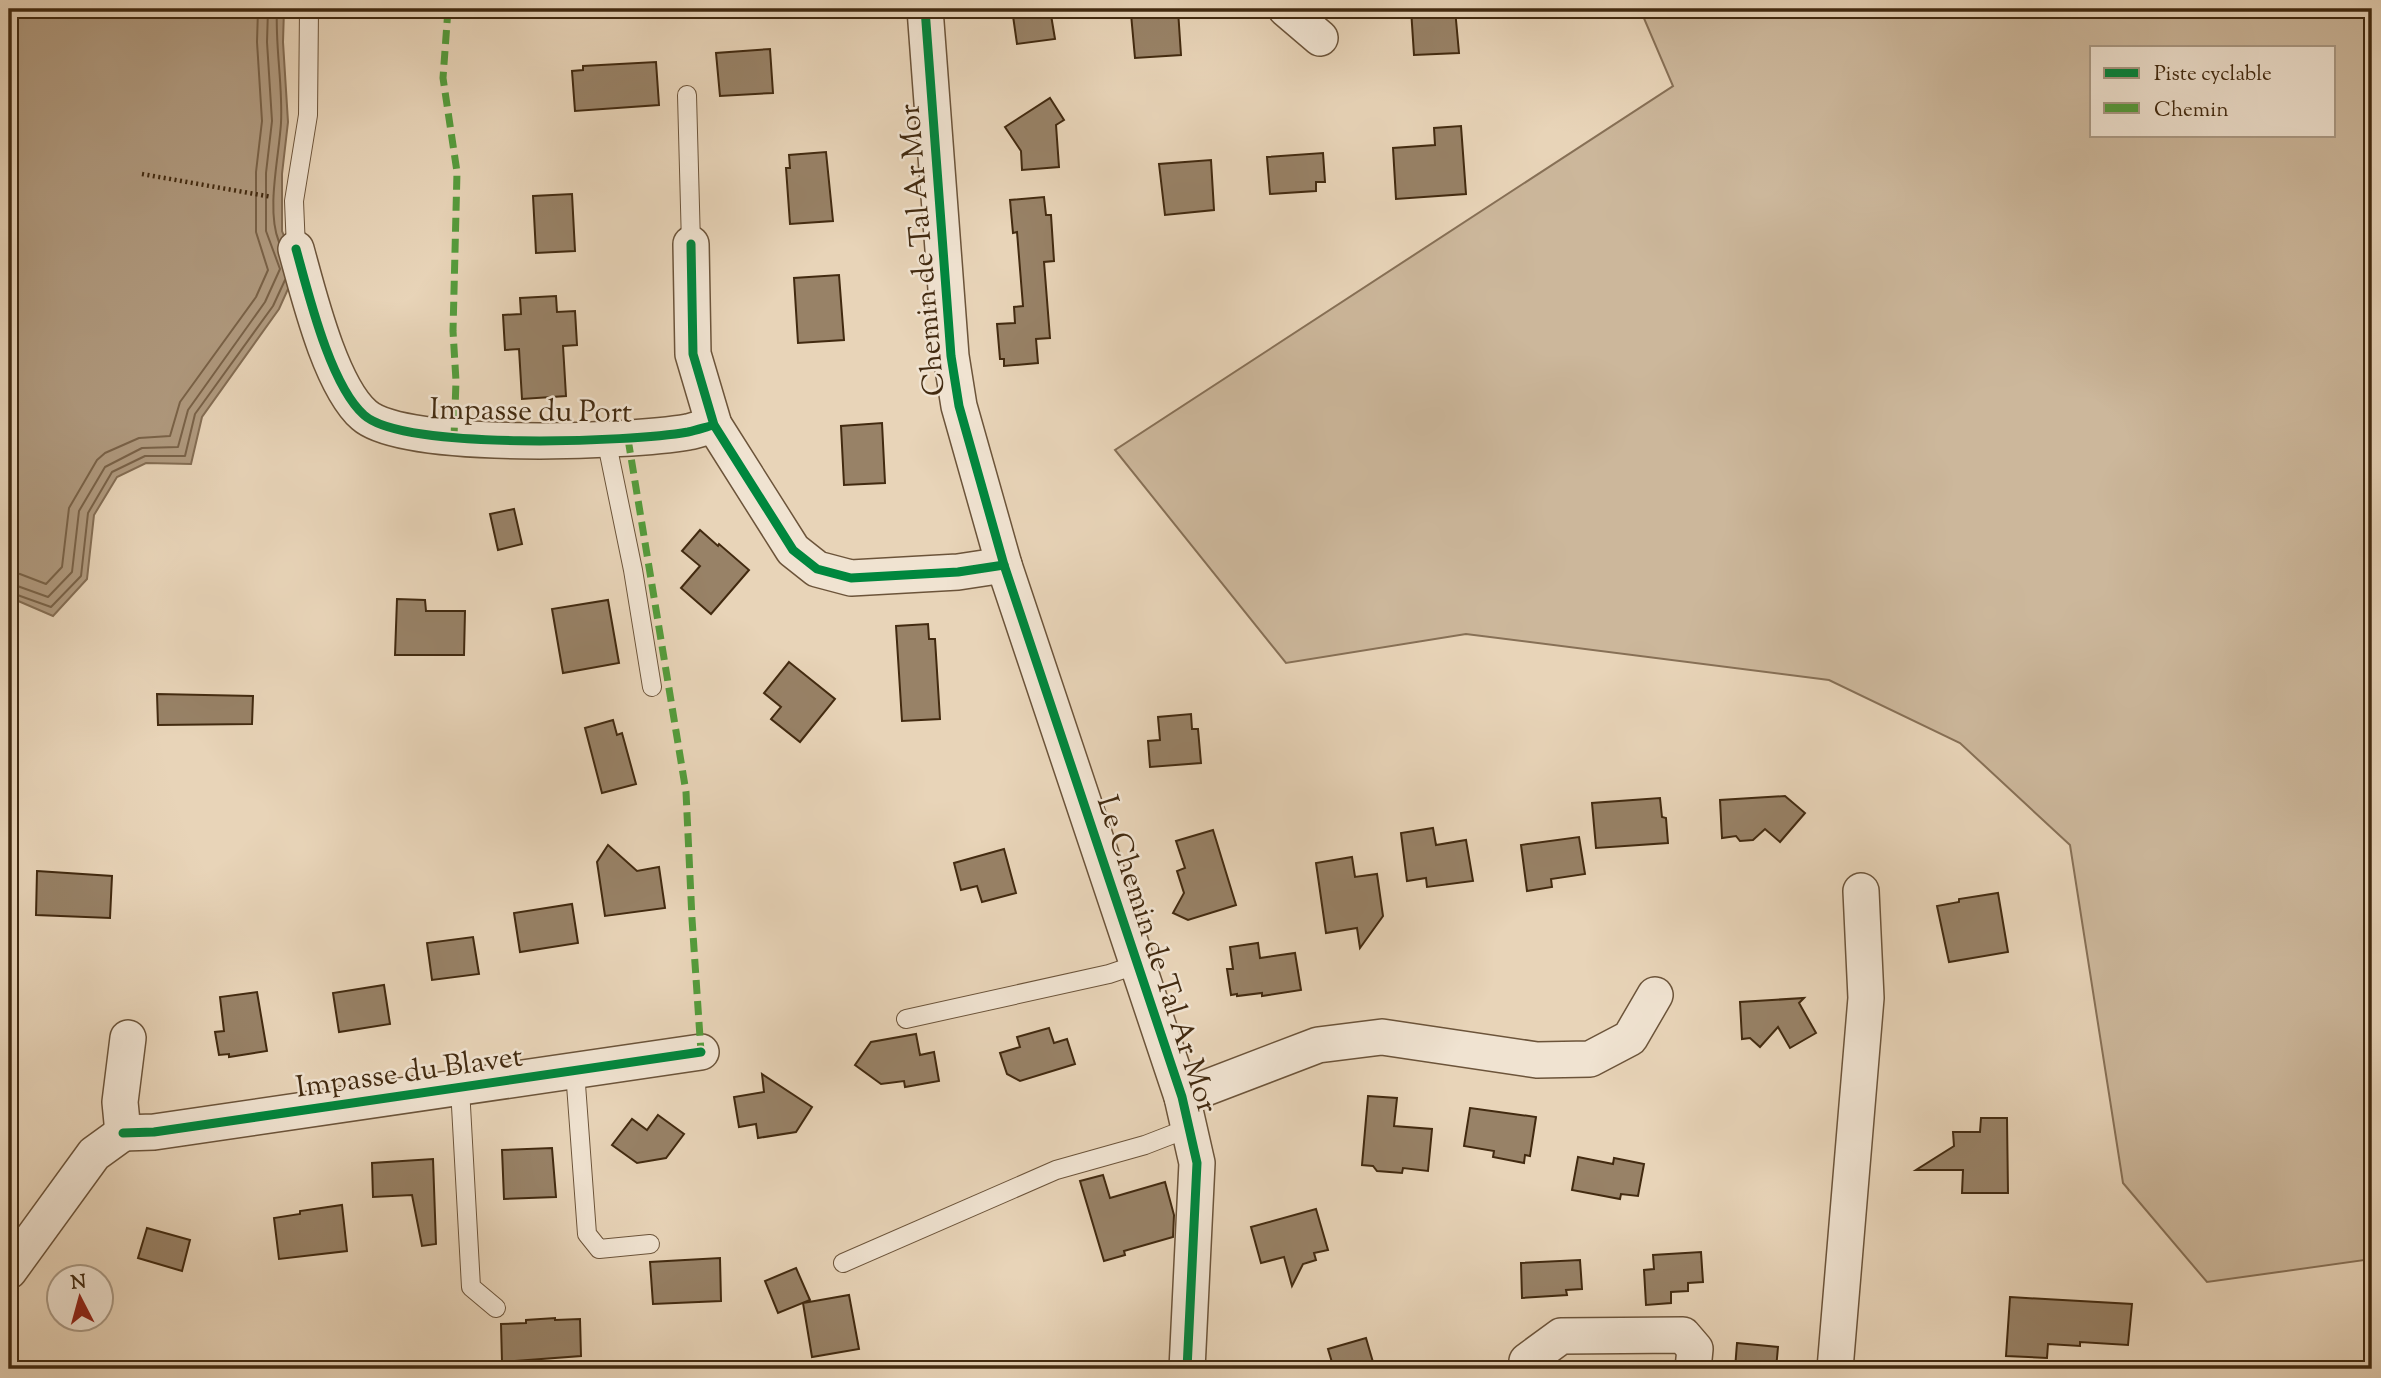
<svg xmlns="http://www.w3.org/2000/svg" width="2381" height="1378" font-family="'Sorts Mill Goudy',serif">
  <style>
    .green { fill: #ccb79b; stroke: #877056; stroke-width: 2; fill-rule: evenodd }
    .water { fill: #b09a7f; stroke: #846d53; stroke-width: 2 }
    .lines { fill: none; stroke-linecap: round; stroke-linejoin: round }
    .shore { stroke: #796248; stroke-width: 2 }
    .building { fill: #988267; stroke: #422a10; stroke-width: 2 }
    .service-casing { stroke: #6c543a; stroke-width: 20 }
    .minor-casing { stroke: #6c543a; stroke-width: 38 }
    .path { stroke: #422a10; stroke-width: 4.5; stroke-dasharray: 2 3.5; stroke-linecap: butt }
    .service { stroke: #f0e3d1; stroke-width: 18 }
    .minor { stroke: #f0e3d1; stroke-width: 35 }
    .quiet { stroke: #549c3c; stroke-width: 7; stroke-dasharray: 14 7; stroke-linecap: butt }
    .cycleway-casing { stroke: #f0e3d1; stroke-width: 13 }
    .cycleway { stroke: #00873e; stroke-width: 9 }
    .labels { text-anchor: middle; stroke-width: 5; stroke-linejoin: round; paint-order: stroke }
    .street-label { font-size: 30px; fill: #422a10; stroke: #f0e3d1 }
  </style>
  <rect width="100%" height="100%" fill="#e8d4b8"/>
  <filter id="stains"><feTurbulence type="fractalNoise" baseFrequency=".00286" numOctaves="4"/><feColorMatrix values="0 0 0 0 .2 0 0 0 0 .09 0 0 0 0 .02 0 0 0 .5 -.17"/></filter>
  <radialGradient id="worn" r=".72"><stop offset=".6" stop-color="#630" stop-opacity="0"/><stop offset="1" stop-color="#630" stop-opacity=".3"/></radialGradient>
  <!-- green -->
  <path class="green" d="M1640,9H2372V1259L2207,1282L2123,1183L2070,845L1960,743L1829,680L1466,634L1286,663L1115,450L1673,86ZM2092,47H2334V135H2092Z"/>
  <!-- water -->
  <path class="water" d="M9,9H284L283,42L288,122L282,174V231L297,269L279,309L202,417L191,464L146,463L117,477L94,515L87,579L53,616L9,597Z"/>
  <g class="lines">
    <!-- shore -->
    <g class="shore">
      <path d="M277,9C275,47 283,85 281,123C279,157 266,210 279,242"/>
      <path d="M9,572L20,574L46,584L62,567L69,508L97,460L105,453L139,438L170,436L180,402L256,297L268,270L256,232V172L262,121L257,42L258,9"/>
      <path d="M9,583L48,597L72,572L79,511L105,467L142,448L178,447L188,410L265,302L280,269L266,231V173L272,121L267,42L268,9"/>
      <path d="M9,592L51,607L81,576L88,513L112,472L145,456H185L195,414L273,306L285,280"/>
    </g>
  </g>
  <!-- building -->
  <g class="building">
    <path d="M1012,9H1050L1055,39L1017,44Z"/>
    <path d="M1411,9H1455L1459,53L1414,55Z"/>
    <path d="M1178,10L1181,55L1135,58L1131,14Z"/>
    <path d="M770,49L773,93L720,96L716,53Z"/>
    <path d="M656,62L659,105L575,111L572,71L583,70V66Z"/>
    <path d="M1050,98L1064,120L1056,125L1059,167L1022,170L1021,151L1005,127Z"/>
    <path d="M1461,126L1466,194L1396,199L1393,148L1435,145L1434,128Z"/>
    <path d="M826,152L833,221L790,224L786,168H790L789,155Z"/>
    <path d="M1323,153L1325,182H1316V191L1270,194L1267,157Z"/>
    <path d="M1211,160L1214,210L1165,215L1159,164Z"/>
    <path d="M572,194L575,251L536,253L533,196Z"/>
    <path d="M1044,197L1046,215H1051L1054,261L1044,262L1050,338L1036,339L1038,363L1004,366V359H1000L997,324L1015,323L1014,307L1023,306L1017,232L1013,233L1010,200Z"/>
    <path d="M839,275L844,340L798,343L794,278Z"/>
    <path d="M556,296L557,312L575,311L577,345L563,346L566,396L522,399L519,349L505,350L503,315L521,314L520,298Z"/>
    <path d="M882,423L885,483L844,485L841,426Z"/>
    <path d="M514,509L522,544L498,550L490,514Z"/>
    <path d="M700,530L718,546L719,544L749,570L711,614L681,588L700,566L682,551Z"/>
    <path d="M397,599L425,600L426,611H465L464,655H395Z"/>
    <path d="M608,600L619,663L563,673L552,609Z"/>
    <path d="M928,624L929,639H935L940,719L902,721L896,626Z"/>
    <path d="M789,662L835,699L800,742L771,719L781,707L764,693Z"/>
    <path d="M157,694L253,696L252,724L158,725Z"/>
    <path d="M1191,714L1192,729H1198L1201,763L1150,767L1148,741L1160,740L1158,717Z"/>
    <path d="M613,720L617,735L622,733L636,784L602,793L585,728Z"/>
    <path d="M1785,796L1805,813L1780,842L1765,829L1753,840L1740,841L1736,836L1722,838L1720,800Z"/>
    <path d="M1660,798L1662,817L1666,818L1668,843L1596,848L1592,803Z"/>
    <path d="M1433,828L1436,845L1466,840L1473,881L1427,887L1426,878L1407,881L1401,833Z"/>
    <path d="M1213,830L1236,905L1188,920L1173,913L1184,893L1177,871L1185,868L1176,841Z"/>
    <path d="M1579,837L1585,874L1551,879L1552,887L1527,891L1521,845Z"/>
    <path d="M608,845L637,871L659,867L665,908L605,916L597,862Z"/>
    <path d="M1004,849L1016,893L982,902L977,886L961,890L954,863Z"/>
    <path d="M1352,857L1355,877L1377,874L1383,916L1360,948L1357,928L1326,933L1316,863Z"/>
    <path d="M37,871L112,876L110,918L36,915Z"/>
    <path d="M1998,893L2008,952L1949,962L1937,906L1959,902V899Z"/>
    <path d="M572,904L578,943L520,952L514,913Z"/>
    <path d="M473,937L479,974L432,980L427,943Z"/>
    <path d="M1258,943L1260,958L1295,953L1301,990L1262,996V993L1237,996V994L1231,995L1227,969H1233L1230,947Z"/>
    <path d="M384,985L390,1024L339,1032L333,993Z"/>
    <path d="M257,992L267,1051L229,1057V1054L219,1055L215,1032L224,1031L220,997Z"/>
    <path d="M1804,998L1799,1003L1816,1033L1790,1048L1778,1027L1760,1047L1750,1038L1742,1039L1740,1002Z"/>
    <path d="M1049,1028L1054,1043L1067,1039L1075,1064L1020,1081L1007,1074L1000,1053L1020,1047L1017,1037Z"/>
    <path d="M916,1034L920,1055L934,1052L939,1081L905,1087L904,1081L881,1084L855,1065L871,1042Z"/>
    <path d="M762,1074L812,1107L796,1132L758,1138L756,1124L739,1127L734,1097L764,1092Z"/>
    <path d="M1368,1096L1397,1098L1394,1126L1432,1129L1428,1171L1403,1168L1402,1173L1377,1171L1373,1166L1362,1165Z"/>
    <path d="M1470,1108L1536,1117L1530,1156L1525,1155L1524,1163L1493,1157L1494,1151L1464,1146Z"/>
    <path d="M658,1115L684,1134L666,1158L637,1163L612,1145L632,1119L647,1130Z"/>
    <path d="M1981,1118H2007L2008,1193H1962L1963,1170H1916L1954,1146L1953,1132H1980Z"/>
    <path d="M552,1148L556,1197L504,1199L502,1150Z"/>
    <path d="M1578,1157L1613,1164L1614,1158L1644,1164L1638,1196L1621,1194L1620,1199L1572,1190Z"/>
    <path d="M433,1159L436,1244L422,1246L412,1195L373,1197L372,1163Z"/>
    <path d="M1103,1175L1110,1198L1165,1182L1174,1215L1173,1237L1124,1251L1125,1255L1104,1261L1080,1181Z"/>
    <path d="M342,1205L347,1251L279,1259L274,1218L300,1214V1211Z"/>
    <path d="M1316,1209L1328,1250L1314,1253L1316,1260L1303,1264L1292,1286L1284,1257L1261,1263L1251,1227Z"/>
    <path d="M147,1228L190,1240L182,1271L138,1258Z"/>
    <path d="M1701,1252L1703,1282L1688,1283V1291L1671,1292V1303L1646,1305L1644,1270L1654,1269L1653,1255Z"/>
    <path d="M720,1258L721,1301L653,1304L650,1262Z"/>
    <path d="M1580,1260L1582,1289L1566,1290L1567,1295L1522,1298L1521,1263Z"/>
    <path d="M796,1268L810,1300L778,1313L765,1281Z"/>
    <path d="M849,1295L859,1349L812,1357L803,1303Z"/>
    <path d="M2010,1297L2132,1304L2128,1345L2080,1342V1346L2048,1344L2047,1358L2006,1356Z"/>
    <path d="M555,1318V1320L580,1319L581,1356L502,1362L501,1324L526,1323V1320Z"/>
    <path d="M1366,1338L1375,1369H1334L1328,1349Z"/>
    <path d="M1737,1343L1778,1347L1776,1369H1735Z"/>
  </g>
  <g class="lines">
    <defs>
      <g id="service">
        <path d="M687,95L691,244"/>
        <path d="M296,249L294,201L308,115L309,9"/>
        <path d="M606,439L633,570L652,687"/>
        <path d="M906,1019L1109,974L1139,964"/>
        <path d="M575,1071L587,1234L599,1249L650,1244"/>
        <path d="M460,1088L471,1287L496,1308"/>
        <path d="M843,1263L1056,1170L1145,1145L1189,1128"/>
      </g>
      <g id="minor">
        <path d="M925,9L951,356L959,406L1004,565L1182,1097L1197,1163L1187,1369"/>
        <path d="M1286,9L1320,38"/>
        <path d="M691,244L693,354L714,425L793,550L817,569L851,578L958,572L1004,565"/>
        <path d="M296,249C308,292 330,385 364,415C404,451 632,442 688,432C697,430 706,427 714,425"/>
        <path d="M1182,1097L1318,1045L1382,1037L1537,1060L1590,1059L1630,1038L1655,995"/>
        <path d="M123,1133L154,1132L701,1052"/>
        <path d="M123,1133L120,1102L128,1038"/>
        <path d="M9,1271L94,1154L123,1133"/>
        <path d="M1527,1361L1561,1336L1683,1335L1695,1349L1693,1369"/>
        <path d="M1835,1369L1866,998L1861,891"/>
      </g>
    </defs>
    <!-- service casing -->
    <use href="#service" class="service-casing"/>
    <!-- minor casing -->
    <use href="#minor" class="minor-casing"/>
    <!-- path -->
    <path class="path" d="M142,174L272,197"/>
    <!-- service -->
    <use href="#service" class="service"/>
    <!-- minor -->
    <use href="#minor" class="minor"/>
    <!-- quiet -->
    <g class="quiet">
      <path d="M448,9L443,78L457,172L453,331L456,381L454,437"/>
      <path d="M628,439L686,792L692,919L701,1052"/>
    </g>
    <defs>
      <g id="cycleway">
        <path d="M925,9L951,356L959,406L1004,565L1182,1097L1197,1163L1187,1369"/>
        <path d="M691,244L693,354L714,425L793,550L817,569L851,578L958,572L1004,565"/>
        <path d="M296,249C308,292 330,385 364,415C404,451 632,442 688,432C697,430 706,427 714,425"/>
        <path d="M123,1133L154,1132L701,1052"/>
      </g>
    </defs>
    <!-- cycleway casing -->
    <use href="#cycleway" class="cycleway-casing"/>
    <!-- cycleway -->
    <use href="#cycleway" class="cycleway"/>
  </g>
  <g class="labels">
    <!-- street labels -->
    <g class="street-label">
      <text transform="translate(921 250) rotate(-95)" y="10">Chemin de Tal Ar Mor</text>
      <text transform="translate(531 410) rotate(1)" y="10">Impasse du Port</text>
      <text transform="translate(1158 954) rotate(72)" y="10">Le Chemin de Tal Ar Mor</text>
      <text transform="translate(409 1071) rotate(-8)" y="10">Impasse du Blavet</text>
    </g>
  </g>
  <!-- margin -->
  <rect width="2381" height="1378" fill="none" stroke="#e8d4b8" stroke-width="35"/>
  <rect x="10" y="10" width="2360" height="1357" fill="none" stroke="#422a10" stroke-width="3.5"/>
  <rect x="18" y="18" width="2346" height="1343" fill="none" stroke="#422a10" stroke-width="2"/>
  <!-- legend -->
  <rect x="2090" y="46" width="245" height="91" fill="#f0e3d1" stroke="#aa9984" stroke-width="2"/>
  <rect x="2104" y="68" width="35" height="10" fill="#00873e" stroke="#aa9984" stroke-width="2"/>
  <text x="2154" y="80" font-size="21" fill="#422a10">Piste cyclable</text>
  <rect x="2104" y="103" width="35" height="10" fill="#549c3c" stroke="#aa9984" stroke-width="2"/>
  <text x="2154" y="116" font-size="21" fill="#422a10">Chemin</text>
  <!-- north arrow -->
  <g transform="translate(80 1298) rotate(354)"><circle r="33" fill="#f0e3d1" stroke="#aa9984" stroke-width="2"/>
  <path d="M0-5L12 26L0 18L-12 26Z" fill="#8f2418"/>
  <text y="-10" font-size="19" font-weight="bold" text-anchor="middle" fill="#422a10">N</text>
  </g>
  <rect width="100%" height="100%" filter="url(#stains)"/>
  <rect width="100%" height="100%" fill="url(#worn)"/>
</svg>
